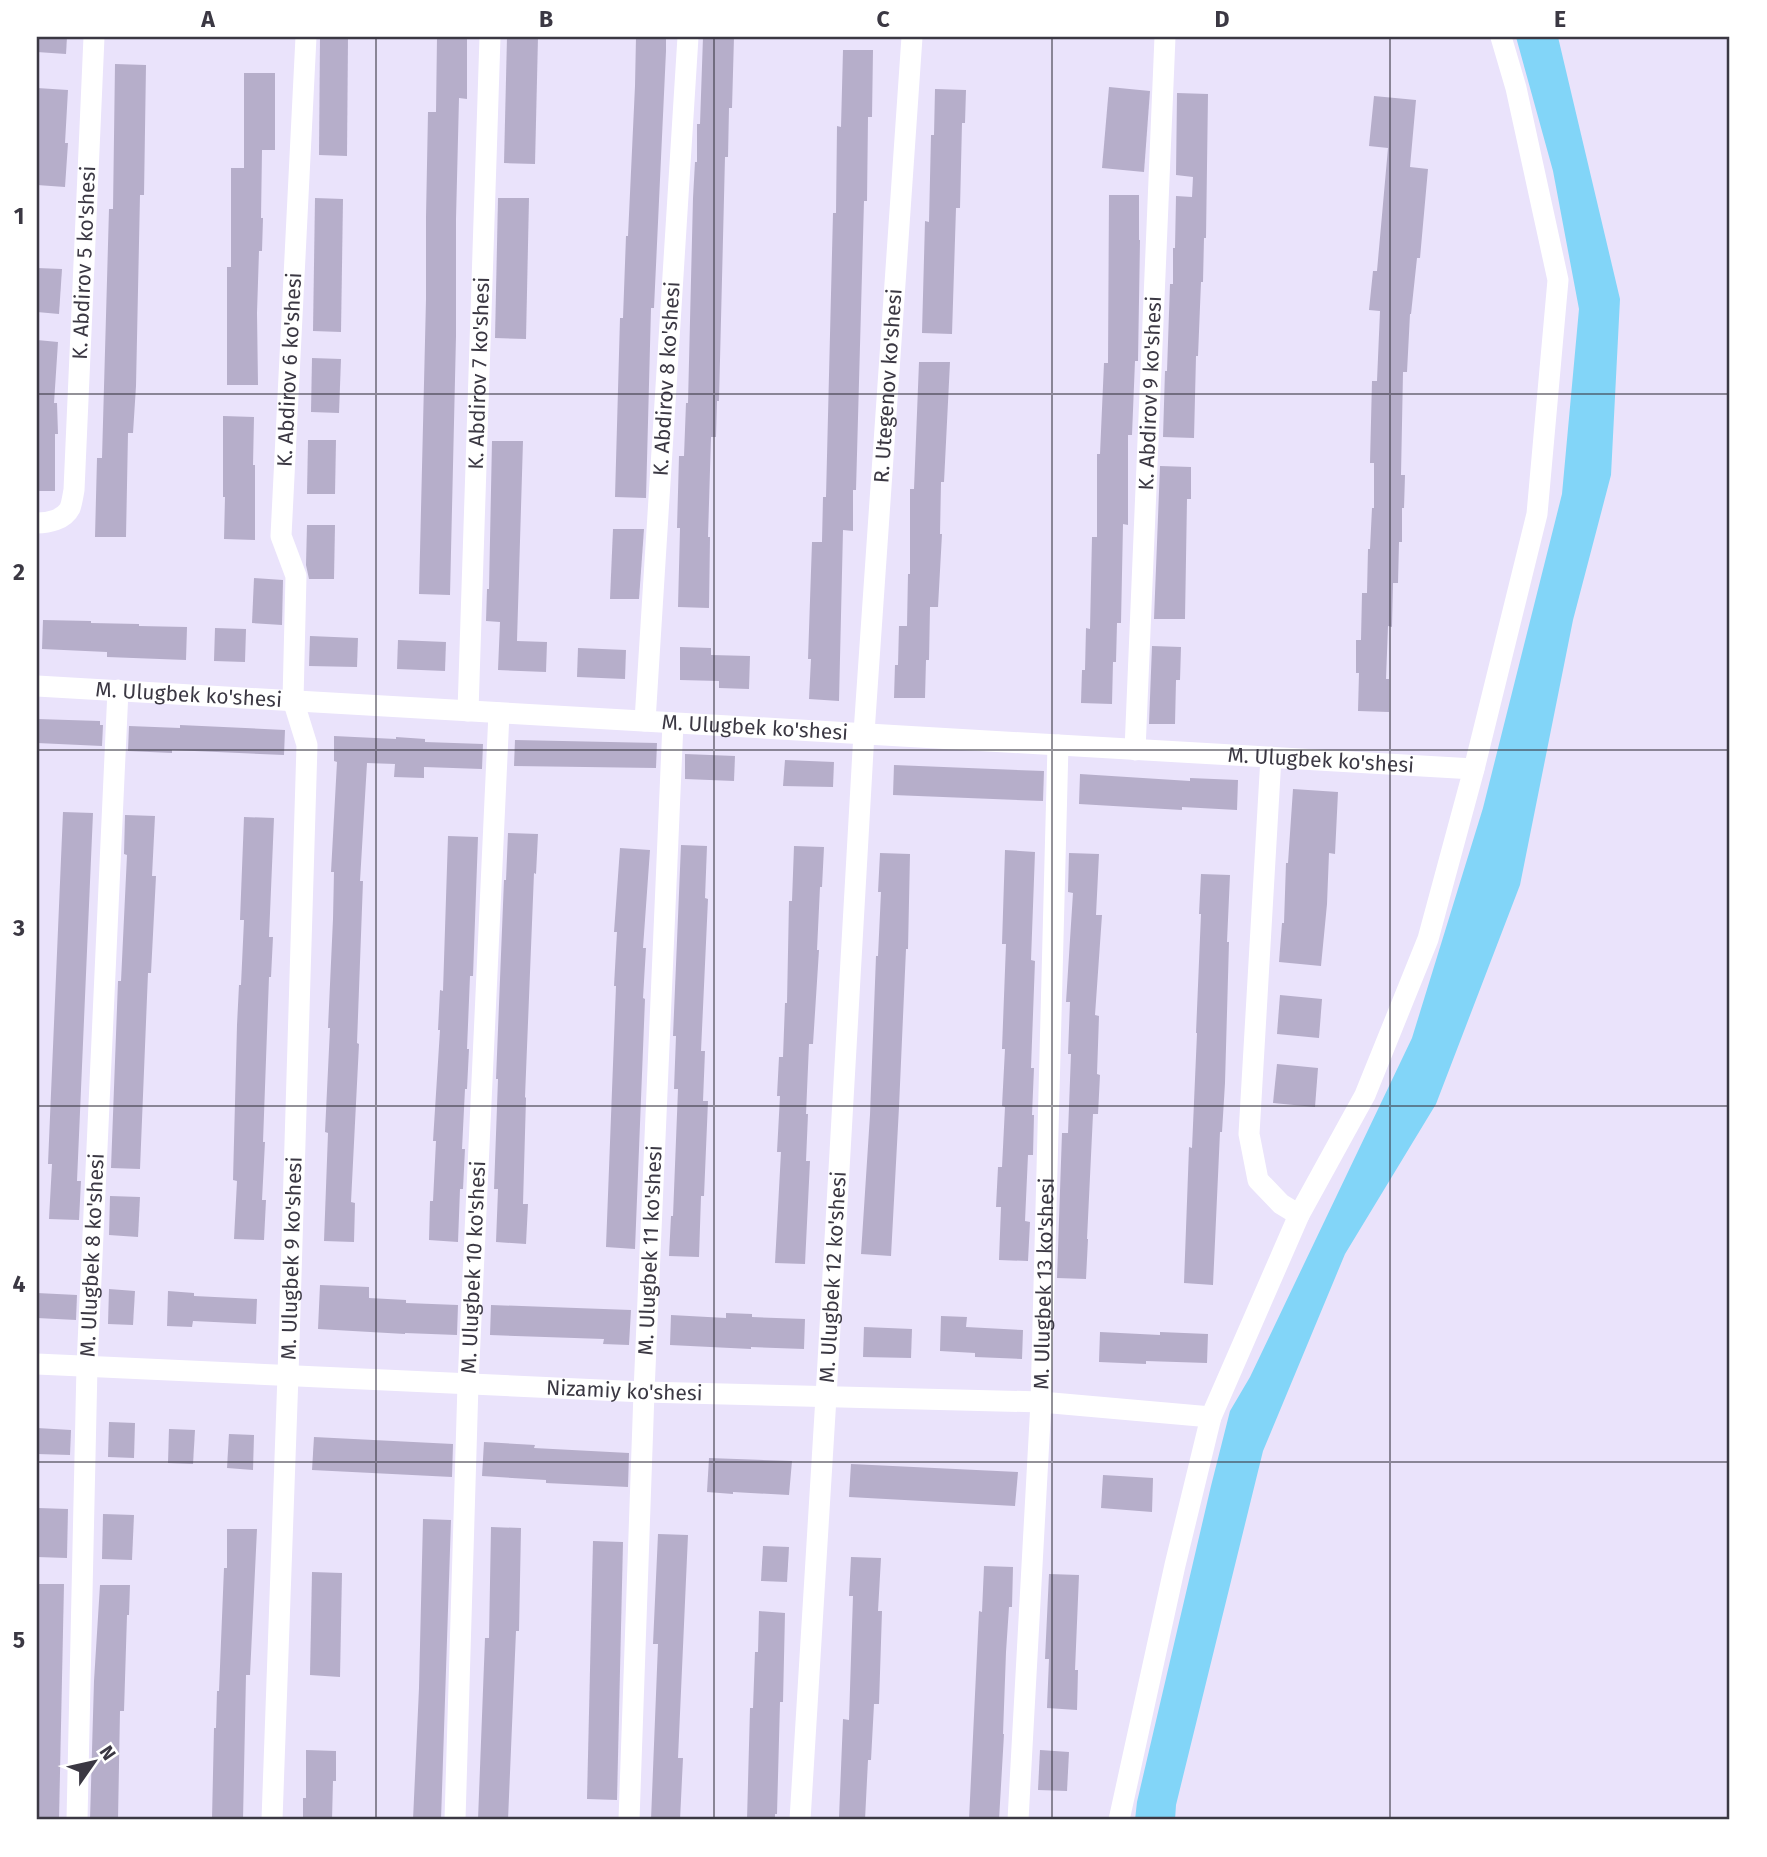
<svg xmlns="http://www.w3.org/2000/svg" width="1767" height="1857" font-family="'Fira Sans',sans-serif">
  <style>
    .water { fill: #82d5f8 }
    .building { fill: #b6aeca }
    .lines { fill: none; stroke-linecap: round; stroke-linejoin: round }
    .minor { stroke: #fff; stroke-width: 21 }
    .grid { fill: none; stroke: #3b3843; stroke-width: 2; stroke-opacity: 0.55 }
    .labels { text-anchor: middle; stroke-width: 5; stroke-linejoin: round; paint-order: stroke }
    .street-label { font-size: 21px; fill: #3b3843; stroke: #fff }
    .neatline { fill: none; stroke: #3b3843; stroke-width: 2.5 }
    .grid-label { font-size: 23px; text-anchor: middle; font-weight: bold; fill: #3b3843 }
  </style>
  <rect width="100%" height="100%" fill="#eae3fb"/>
  <!-- water -->
  <path class="water" d="M1516,37H1558L1620,299L1611,475L1573,620L1520,885L1436,1104L1345,1254L1263,1451L1176,1805L1175,1820H1135L1137,1802L1211,1486L1230,1411L1250,1377L1412,1038L1483,808L1562,494L1579,309L1553,171Z"/>
  <!-- building -->
  <g class="building">
    <path d="M37,37H67L66,54L37,52Z"/>
    <path d="M320,37H348L347,156L319,155Z"/>
    <path d="M437,37H467V99L459,98L456,219V336L450,595L419,594L426,299V217L428,112H436Z"/>
    <path d="M507,37H538L535,164L504,163Z"/>
    <path d="M636,37H666V51L654,308H651L646,498L615,497L620,318H623L626,236H628L635,86Z"/>
    <path d="M703,37H734L732,108H729L728,157H725L719,401H717L716,437H711L708,537H710L709,608L678,607L680,528H677L679,456H684L686,403H688L693,198L695,162H697V124H700Z"/>
    <path d="M843,50H873L872,117H868L867,201H864L856,490H853V531L843,530L839,701L809,699L811,659H808L812,542H822L823,497H826L833,213H836L837,126L841,127Z"/>
    <path d="M115,64L146,65L144,195H140L136,386L133,433H128L126,537H95L97,458H102L109,209H113Z"/>
    <path d="M244,73H275V150H262L261,218H263L262,251H259L257,313L258,385H227V267H231V168H244Z"/>
    <path d="M1109,87L1150,91L1144,172L1102,168Z"/>
    <path d="M37,88L68,90L65,143H68L65,187L37,185Z"/>
    <path d="M935,89L966,90L965,123H962L960,208H956L952,334L922,333L925,221L929,222L931,135H934Z"/>
    <path d="M1177,93L1208,94L1206,238H1204L1203,282H1201L1198,356H1196L1194,438L1163,437L1165,371H1167L1170,284H1173V248H1175L1176,196L1192,197L1193,177L1176,175Z"/>
    <path d="M1374,96L1416,100L1410,167L1428,169L1420,258H1417L1411,314H1410L1407,372H1403L1401,475H1405L1404,508H1402V542H1399L1398,583H1393L1392,627L1388,626L1386,679H1389V712L1358,711L1359,673H1356V640H1361L1362,593H1367L1368,549H1370L1372,508H1374V463H1370L1372,381H1377L1380,311L1369,310L1373,271H1377L1388,148L1369,146Z"/>
    <path d="M1109,195H1139V240H1140L1138,361H1135L1132,435H1128V525L1123,524L1121,623H1117L1116,662H1113L1112,704L1081,703L1082,670H1085L1086,628L1090,629L1092,537H1097V454H1100L1104,363H1108Z"/>
    <path d="M315,198L343,199L341,332L313,331Z"/>
    <path d="M498,198H529L526,339L495,338Z"/>
    <path d="M37,268L62,269L59,314L37,312Z"/>
    <path d="M37,340L58,342L54,403H57L58,434H55V491H37Z"/>
    <path d="M312,358L341,359L339,413L311,412Z"/>
    <path d="M919,362H950L944,482H941L940,534H942L938,607H930L929,660H926L925,698H894L895,665H898L899,626H907L908,574H910V489H914Z"/>
    <path d="M223,416L254,417L253,465H255V540L224,539L225,497H223Z"/>
    <path d="M308,440H336L335,494H307Z"/>
    <path d="M492,441H523L517,641L547,642L546,672L498,670L500,622L486,621L487,589H489Z"/>
    <path d="M1160,466L1191,467V499H1187L1185,619H1154Z"/>
    <path d="M307,525H335L334,579H309L306,565Z"/>
    <path d="M613,529H644L639,599H610Z"/>
    <path d="M254,578L283,580L282,625L252,623Z"/>
    <path d="M43,620L91,621V623L139,624V626L187,627L186,660L107,657V652L42,649Z"/>
    <path d="M215,628L246,629L245,662L214,661Z"/>
    <path d="M310,636L358,638L357,667L309,666Z"/>
    <path d="M398,640L446,642L445,671L397,669Z"/>
    <path d="M1152,646L1181,647L1180,680H1176L1175,724H1149Z"/>
    <path d="M680,647L711,648V655L750,656L749,689L719,688V681L680,680Z"/>
    <path d="M578,648L626,650L625,679L577,677Z"/>
    <path d="M37,719L100,721V725H103L102,746L37,743Z"/>
    <path d="M180,725L285,730L284,755L172,750V753L128,751L129,726L180,728Z"/>
    <path d="M334,736L396,739V737L425,739V742L483,744L482,769L424,767V778L394,777L395,764L367,763L360,881H363L357,1043L359,1044L351,1202L355,1203L354,1242L324,1241L328,1133L325,1132L330,1028H328L333,919L334,872H331L337,762L334,761Z"/>
    <path d="M515,740L657,743L656,768L514,766Z"/>
    <path d="M685,754L735,756L734,781L685,779Z"/>
    <path d="M785,760L834,762L833,787L783,786Z"/>
    <path d="M894,765L1044,771L1043,801L893,795Z"/>
    <path d="M1080,774L1190,781V778L1238,780L1237,810L1182,807V810L1079,804Z"/>
    <path d="M1293,789L1338,792L1335,854L1329,853L1327,904L1321,966L1279,962L1282,923H1284L1286,863H1288Z"/>
    <path d="M63,812L93,813L77,1181H81L79,1220L49,1219L52,1164H48Z"/>
    <path d="M125,815L155,816L152,876H156L151,973H148L140,1169L111,1168L118,981H121L127,855L124,854Z"/>
    <path d="M244,817L274,818L269,937H273L271,977H269L263,1142H265L262,1200H266L264,1240L234,1239L237,1181L233,1180L237,1025L239,985H241L244,920H240Z"/>
    <path d="M508,833L538,834L536,874L534,873L525,1097L526,1098L523,1204H528L526,1244L496,1242L498,1189H494L498,1079H496L504,880H506Z"/>
    <path d="M448,836L478,837L473,976H470L467,1049H469L467,1089H465L462,1149H465L463,1189H460L458,1242L429,1240L430,1201H433L436,1141H433L440,1030H438L440,990L443,991Z"/>
    <path d="M681,845L707,846L705,898L708,899L701,1051H705L703,1101H708L704,1196H701L699,1257L669,1256L671,1216H673L678,1089H674L676,1036H673Z"/>
    <path d="M794,846L824,847L822,887H820L817,950H819L813,1044H809L806,1114H808L806,1161H810L805,1264L775,1263L781,1152H777L780,1096H777L779,1057H783L785,1003H787L789,901H792Z"/>
    <path d="M620,848L650,850L643,948H646L643,998L645,999L635,1249L606,1247L616,986H614L617,932H614Z"/>
    <path d="M1005,850L1035,852L1031,960L1035,961L1031,1068H1034L1032,1115H1034L1033,1155H1028L1025,1221L1030,1222L1028,1261L999,1260L1001,1207H996L998,1167H1002L1005,1107L1002,1106L1005,1049H1002L1006,944H1002Z"/>
    <path d="M880,853L910,854L908,949H906L899,1107L891,1256L861,1254L870,1115L876,956H878L881,892H878Z"/>
    <path d="M1069,853L1099,854L1096,915H1102L1095,1015L1099,1016L1097,1074L1100,1075L1098,1114H1093L1087,1239H1088L1086,1279L1057,1278L1062,1133H1068L1071,1054H1068L1070,1002H1066L1073,893L1068,892Z"/>
    <path d="M1201,874L1230,875L1227,942H1229L1225,1083L1222,1132H1220L1213,1285L1184,1283L1189,1147L1192,1148L1197,1033H1196L1201,914H1199Z"/>
    <path d="M1280,995L1322,999L1319,1038L1277,1034Z"/>
    <path d="M1277,1064L1318,1068L1315,1107L1273,1103Z"/>
    <path d="M110,1196L140,1197L138,1237L109,1235Z"/>
    <path d="M320,1285L369,1287V1298L406,1300V1303L458,1305L457,1335L405,1333V1334L318,1329Z"/>
    <path d="M109,1289L135,1291L133,1325L108,1324Z"/>
    <path d="M168,1291L194,1293V1296L257,1299L256,1324L193,1321L192,1327L167,1326Z"/>
    <path d="M37,1293L77,1295L76,1320L37,1318Z"/>
    <path d="M491,1305L631,1310L629,1345L603,1344L604,1339L490,1335Z"/>
    <path d="M726,1313L752,1314V1317L805,1319L804,1349L751,1347V1349L670,1345L671,1315L726,1318Z"/>
    <path d="M941,1316L967,1317L966,1327L1023,1330L1022,1359L975,1357V1353L940,1351Z"/>
    <path d="M864,1327L912,1329L911,1358L863,1357Z"/>
    <path d="M1100,1332L1160,1335V1332L1208,1334L1207,1363L1146,1361V1364L1099,1362Z"/>
    <path d="M109,1422L135,1423L134,1458L108,1457Z"/>
    <path d="M37,1428L71,1430L70,1455L37,1454Z"/>
    <path d="M169,1429L195,1430L193,1464L168,1463Z"/>
    <path d="M229,1434L254,1435L253,1470L227,1468Z"/>
    <path d="M314,1437L453,1444L452,1477L312,1470Z"/>
    <path d="M484,1442L535,1445L534,1448L629,1453L628,1487L546,1483V1480L482,1476Z"/>
    <path d="M709,1458L792,1461L789,1495L733,1492V1494L707,1492Z"/>
    <path d="M851,1464L1018,1472L1015,1506L849,1497Z"/>
    <path d="M1103,1475L1153,1478L1152,1512L1101,1508Z"/>
    <path d="M38,1508L68,1509L67,1558L37,1557Z"/>
    <path d="M103,1514L134,1515L132,1560L102,1559Z"/>
    <path d="M423,1519L451,1520L441,1820H413L419,1688Z"/>
    <path d="M491,1527L521,1528L519,1631H516L508,1820H478L485,1638H489Z"/>
    <path d="M227,1529H257L250,1675H246L243,1820H212L214,1728H216L217,1691H219L224,1568H227Z"/>
    <path d="M658,1534L688,1535L678,1758H683L680,1820H651L658,1644H653Z"/>
    <path d="M593,1541L623,1542L617,1800L587,1799Z"/>
    <path d="M763,1546L789,1547L787,1582L761,1581Z"/>
    <path d="M851,1557L881,1558L878,1611H882L879,1704H874L871,1760H868L865,1820L839,1818L843,1719L849,1720L853,1596H849Z"/>
    <path d="M984,1566L1013,1567L1012,1607H1009L1006,1652L1003,1734H1004L999,1820H969L979,1611L982,1612Z"/>
    <path d="M312,1572L342,1573L340,1677L310,1675Z"/>
    <path d="M1049,1574L1079,1575L1075,1670H1078L1077,1710L1047,1708L1049,1659H1045Z"/>
    <path d="M37,1584H64L59,1820H37Z"/>
    <path d="M100,1585H130L129,1615H127L124,1711H120L118,1820H90L94,1681Z"/>
    <path d="M759,1611L785,1613L783,1702H780L777,1814H775V1820H747L750,1708H753L755,1652H758Z"/>
    <path d="M306,1750L336,1751V1781H333L332,1820H303V1798H306Z"/>
    <path d="M1040,1750L1069,1752L1067,1791L1038,1790Z"/>
  </g>
  <g class="lines">
    <!-- minor -->
    <g class="minor">
      <path id="s1" d="M37,523C48,523 64,520 70,508C72,503 73,495 74,490L94,37"/>
      <path id="s2" d="M37,686L1474,769"/>
      <path id="s3" d="M468,711L490,37"/>
      <path id="s4" d="M645,721L688,37"/>
      <path id="s5" d="M1135,750L1165,37"/>
      <path d="M1271,757L1249,1134L1258,1180L1281,1204L1299,1215"/>
      <path id="s6" d="M37,1364L644,1392L1041,1402L1211,1417"/>
      <path id="s7" d="M77,1820L87,1366L118,690"/>
      <path id="s8" d="M272,1820L288,1375L307,745L293,700L296,576L281,536L306,37"/>
      <path id="s9" d="M455,1820L468,1384L499,713"/>
      <path id="s10" d="M629,1820L644,1392L673,723"/>
      <path id="s11" d="M800,1820L826,1397L864,733L912,37"/>
      <path id="s12" d="M1018,1820L1041,1402L1058,745"/>
      <path d="M1119,1820L1175,1565L1211,1417L1299,1215L1365,1095L1428,939L1474,769L1537,514L1558,280L1516,88L1501,37"/>
    </g>
  </g>
  <!-- grid -->
  <path class="grid" d="M376,37V1820M714,37V1820M1052,37V1820M1390,37V1820M37,394H1730M37,750H1730M37,1106H1730M37,1462H1730"/>
  <g class="labels">
    <!-- street labels -->
    <g class="street-label">
      <text dy="7" stroke="none"><textPath href="#s1" startOffset="284">K. Abdirov 5 ko'shesi</textPath></text>
      <text dy="7" stroke="none"><textPath href="#s8" startOffset="1456">K. Abdirov 6 ko'shesi</textPath></text>
      <text dy="7" stroke="none"><textPath href="#s3" startOffset="338">K. Abdirov 7 ko'shesi</textPath></text>
      <text dy="7" stroke="none"><textPath href="#s4" startOffset="343">K. Abdirov 8 ko'shesi</textPath></text>
      <text dy="7" stroke="none"><textPath href="#s11" startOffset="1437">R. Utegenov ko'shesi</textPath></text>
      <text dy="7" stroke="none"><textPath href="#s5" startOffset="357">K. Abdirov 9 ko'shesi</textPath></text>
      <text dy="7" stroke="none"><textPath href="#s2" startOffset="152">M. Ulugbek ko'shesi</textPath></text>
      <text dy="7" stroke="none"><textPath href="#s2" startOffset="719">M. Ulugbek ko'shesi</textPath></text>
      <text dy="7" stroke="none"><textPath href="#s2" startOffset="1286">M. Ulugbek ko'shesi</textPath></text>
      <text dy="7" stroke="none"><textPath href="#s10" startOffset="570">M. Ulugbek 11 ko'shesi</textPath></text>
      <text dy="7" stroke="none"><textPath href="#s7" startOffset="565">M. Ulugbek 8 ko'shesi</textPath></text>
      <text dy="7" stroke="none"><textPath href="#s8" startOffset="562">M. Ulugbek 9 ko'shesi</textPath></text>
      <text dy="7" stroke="none"><textPath href="#s9" startOffset="553">M. Ulugbek 10 ko'shesi</textPath></text>
      <text dy="7" stroke="none"><textPath href="#s11" startOffset="544">M. Ulugbek 12 ko'shesi</textPath></text>
      <text dy="7" stroke="none"><textPath href="#s12" startOffset="537">M. Ulugbek 13 ko'shesi</textPath></text>
      <text dy="7" stroke="none"><textPath href="#s6" startOffset="588">Nizamiy ko'shesi</textPath></text>
    </g>
  </g>
  <!-- border -->
  <rect width="1767" height="1857" fill="none" stroke="#ffffff" stroke-width="77"/>
  <!-- north arrow -->
  <g transform="translate(94 1762) rotate(56)" stroke="#ffffff" stroke-width="5" paint-order="stroke">
  <path d="M0-5L12 26L0 18L-12 26Z" fill="#3b3843"/>
  <text y="-10" font-size="19" font-weight="bold" text-anchor="middle" fill="#3b3843">N</text>
  </g>
  <rect x="38" y="38" width="1690" height="1780" class="neatline"/>
  <g class="grid-label">
    <text x="208" y="27">A</text>
    <text x="546" y="27">B</text>
    <text x="883" y="27">C</text>
    <text x="1222" y="27">D</text>
    <text x="1560" y="27">E</text>
    <text x="19" y="224">1</text>
    <text x="19" y="580">2</text>
    <text x="19" y="936">3</text>
    <text x="19" y="1292">4</text>
    <text x="19" y="1648">5</text>
  </g>
</svg>
